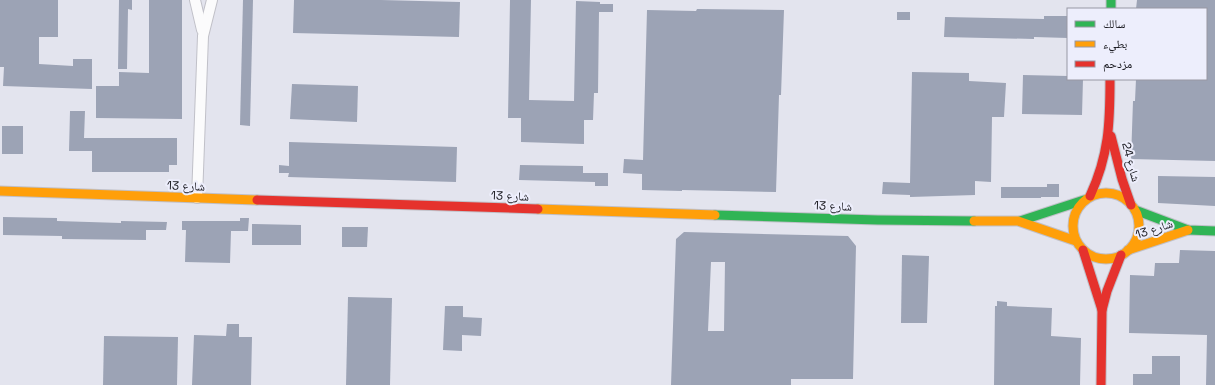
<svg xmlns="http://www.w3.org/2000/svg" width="1215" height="385" font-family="'Space Grotesk','Noto Naskh Arabic',sans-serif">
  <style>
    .building { fill: #9ca3b5; fill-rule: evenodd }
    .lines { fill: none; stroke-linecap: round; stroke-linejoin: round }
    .street-casing { stroke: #c0c0c8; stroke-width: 12 }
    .fast-casing { stroke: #c0c0c8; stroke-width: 11 }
    .slow-casing { stroke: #c0c0c8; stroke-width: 11 }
    .jam-casing { stroke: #c0c0c8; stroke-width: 11 }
    .street { stroke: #fbfbfc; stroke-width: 10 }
    .fast { stroke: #30b455; stroke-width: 9 }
    .slow { stroke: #ff9f0a; stroke-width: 9 }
    .jam { stroke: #e5322d; stroke-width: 9 }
    .labels { text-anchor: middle; stroke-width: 4; stroke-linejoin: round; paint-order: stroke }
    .street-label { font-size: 12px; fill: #18181e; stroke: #edeefc }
  </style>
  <rect width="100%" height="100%" fill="#e3e4ee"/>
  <!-- building -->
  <g class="building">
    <path d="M0,0H58V37H39V64L73,66V59H92V89L3,86L4,67H0Z"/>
    <path d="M119,0H132V10L128,9L127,69H118Z"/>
    <path d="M149,0H182V119L96,118V86H119V72L149,73Z"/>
    <path d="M243,0H253L250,126L240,125Z"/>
    <path d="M294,0H381L460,2L459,37L293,33Z"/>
    <path d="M510,0H531L529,100L574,101L576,1L600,2V4H613V12H599L598,93H594L593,120H584V144L521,142V118H508Z"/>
    <path d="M1137,0H1215V161L1131,159L1133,101H1135L1136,79H1206V9H1136Z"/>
    <path d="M697,9L784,10L781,95H779L776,192L682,190V191L642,190V174L623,173L624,159L643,160L647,10L696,11Z"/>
    <rect x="897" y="12" width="13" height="8"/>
    <path d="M1044,16H1068V38L1034,37V39L944,37L945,17L1044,19Z"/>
    <path d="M912,72L969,73V81L1006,83L1004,117H992L991,182L975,181V195L910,197V195L882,194L883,182L910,183Z"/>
    <path d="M1023,75L1068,76V79H1083L1082,115L1022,114Z"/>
    <path d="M292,84L358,86L357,122L290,119Z"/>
    <path d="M70,111H85L84,138H177V165H169V172H92V151H69Z"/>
    <rect x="2" y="126" width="21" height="28"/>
    <path d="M289,142L457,147L456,182L288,177L289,173H279V165L289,166Z"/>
    <path d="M520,165L583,166V173H608V186H595V182L519,180Z"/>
    <path d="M1158,176L1215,177V206L1158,203Z"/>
    <path d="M1047,184H1059V197H1041V198H1001V187H1047Z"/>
    <path d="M3,217L57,218V221L121,223V221L167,222L166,230H146V240L62,239V236L3,235Z"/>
    <path d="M240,218H249L248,231H231L230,263L185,262L186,230H182V221H240Z"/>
    <path d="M252,224L301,225V245H252Z"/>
    <path d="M342,227H368L367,247H342Z"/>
    <path d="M684,232L848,236L856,246L853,379H791V385H671L676,239ZM711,262H725L724,331H708Z"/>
    <path d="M1180,250L1215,251V385H1206L1207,335L1129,333L1130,275L1154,276L1155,263H1179Z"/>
    <path d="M902,255L929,256L927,323H901Z"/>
    <path d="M348,297L392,298L390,385H346Z"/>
    <path d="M997,301L1007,302V306L1052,308L1051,336L1081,338L1080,385H994L995,306H997Z"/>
    <path d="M445,306H463V317L482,318L481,336L462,335V351L443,350Z"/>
    <path d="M227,324H239V337H252L251,385H192L194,335L226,336Z"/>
    <path d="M104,336L178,337L177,385H103Z"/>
    <path d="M1152,356H1180V385H1133V374H1152Z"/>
  </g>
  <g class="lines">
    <defs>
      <g id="street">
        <path d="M195,0L202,30"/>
        <path d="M197,198L203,36L212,0"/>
      </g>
      <g id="fast">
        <path d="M1111,0V9"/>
        <path d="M1135,210L1188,230L1215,231"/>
        <path d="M715,215L878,220L974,221"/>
        <path d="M1020,221L1084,200"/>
      </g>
      <g id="slow">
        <path d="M0,191L257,200"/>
        <circle cx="1106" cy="226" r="33"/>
        <path d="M538,209L715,215"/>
        <path d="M974,221H1018L1076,241"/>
        <path d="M1128,250L1188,230"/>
      </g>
      <g id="jam">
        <path d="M1111,136L1122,179L1131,205"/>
        <path d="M1090,196C1109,155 1110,123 1110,79"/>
        <path d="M257,200L538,209"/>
        <path d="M1083,250L1102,310"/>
        <path d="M1101,385L1102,310L1107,291L1121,255"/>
      </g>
    </defs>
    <!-- street casing -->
    <use href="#street" class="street-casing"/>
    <!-- fast casing -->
    <use href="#fast" class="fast-casing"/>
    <!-- slow casing -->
    <use href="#slow" class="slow-casing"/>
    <!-- jam casing -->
    <use href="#jam" class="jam-casing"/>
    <!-- street -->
    <use href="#street" class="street"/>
    <!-- fast -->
    <use href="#fast" class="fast"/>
    <!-- slow -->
    <use href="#slow" class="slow"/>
    <!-- jam -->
    <use href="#jam" class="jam"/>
  </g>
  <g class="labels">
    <!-- street labels -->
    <g class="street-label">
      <text transform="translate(1131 162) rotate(75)" y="4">شارع 24</text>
      <text transform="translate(186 186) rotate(2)" y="4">شارع 13</text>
      <text transform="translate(510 196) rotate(2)" y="4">شارع 13</text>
      <text transform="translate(833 206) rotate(2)" y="4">شارع 13</text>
      <text transform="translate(1154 229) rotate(-18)" y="4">شارع 13</text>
    </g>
  </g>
  <!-- legend -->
  <rect x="1067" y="8" width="140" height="72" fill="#edeefc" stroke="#9898a3"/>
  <rect x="1075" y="21" width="20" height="6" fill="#30b455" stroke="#9898a3"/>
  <text x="1103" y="28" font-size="12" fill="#18181e">سالك</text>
  <rect x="1075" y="41" width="20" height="6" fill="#ff9f0a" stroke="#9898a3"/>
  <text x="1103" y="48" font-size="12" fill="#18181e">بطيء</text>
  <rect x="1075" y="61" width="20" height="6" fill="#e5322d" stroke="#9898a3"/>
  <text x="1103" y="68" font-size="12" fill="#18181e">مزدحم</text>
</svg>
